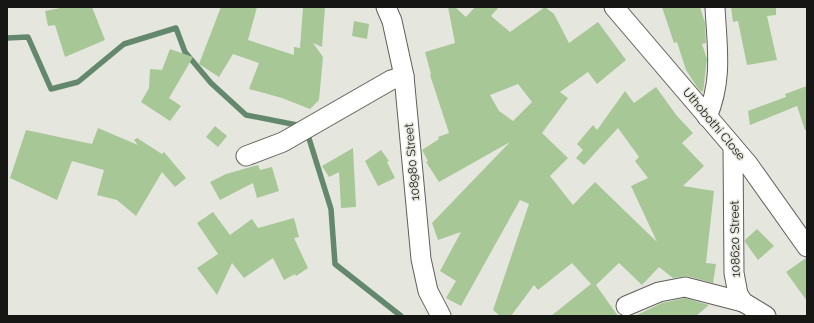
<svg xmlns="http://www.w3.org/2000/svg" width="814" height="323" font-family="Raleway,sans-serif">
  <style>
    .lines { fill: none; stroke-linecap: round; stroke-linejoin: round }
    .stream { stroke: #64886e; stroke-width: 5.5 }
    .building { fill: #a7c797; fill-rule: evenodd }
    .street-casing { stroke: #5f6059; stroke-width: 21 }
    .street { stroke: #fff; stroke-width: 19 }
    .labels { text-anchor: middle; stroke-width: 3; stroke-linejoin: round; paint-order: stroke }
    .street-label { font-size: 12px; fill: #161714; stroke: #e5e7de }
  </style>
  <rect width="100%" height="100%" fill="#e5e7de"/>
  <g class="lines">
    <!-- stream -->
    <g class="stream">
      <path d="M7,38L28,37L51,89L78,82L124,44L176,28L185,52L211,83L246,115L302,126"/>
      <path d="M307,132L331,209L335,264L401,316"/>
    </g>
  </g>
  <!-- building -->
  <g class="building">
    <path d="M65,7H92L105,40L65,57L55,25L48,26L45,11Z"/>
    <path d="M221,7H257L248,40L294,55V47L300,48L303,7H325L322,47L313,43L323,57L319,100L310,109L282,98L249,89L259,63L233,54L219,77L199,64Z"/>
    <path d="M448,7H455L466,17L475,7H499L491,16L510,32L545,7L554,14L569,43L598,22L626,60L597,84L588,72L560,92L568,98L542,133L568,158L550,176L573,205L595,182L657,242L631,186L648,178L635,161L639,157L618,128L584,165L576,158L583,150L577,144L593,125L597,130L625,91L634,103L656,87L677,116L693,133L682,143L704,166L683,186L714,191L706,263L716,264L713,283L687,276L673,278L659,267L642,285L619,263L596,285L618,316H551L591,284L572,263L538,290L534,285L511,316H500L493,310L529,204L520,200L461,306L446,298L456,281L440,271L461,232L438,240L432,223L510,142L439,182L426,162L428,161L422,150L439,139L438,137L449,133L430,75L431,74L425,52L455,43ZM518,84L532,102L513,121L499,111L490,95Z"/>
    <path d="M662,7H700L705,23L706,43L702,44L707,59L703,92L699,90L686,70L677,42L674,43Z"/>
    <path d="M731,7H776V15L767,16L777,60L747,65L738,21L733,22Z"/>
    <path d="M354,21L369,24L367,39L352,36Z"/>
    <path d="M170,49L193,57L169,98L181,106L170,121L141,102L149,88L150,69L162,70Z"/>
    <path d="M807,86V130H805L797,106L750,125L748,111L786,97L785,94Z"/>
    <path d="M215,126L227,136L218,147L206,137Z"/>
    <path d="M98,128L138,145L134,140L137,138L162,154L164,152L186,178L175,187L162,172L136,216L117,200L97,195L104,170L72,161L57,200L10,178L26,130L92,144Z"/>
    <path d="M353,148L356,207L341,208L339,172L329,177L322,166Z"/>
    <path d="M381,150L389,161L387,162L395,178L378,186L365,161Z"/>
    <path d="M258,165L260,170L272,167L279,191L257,198L253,183L220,200L210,182L226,174Z"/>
    <path d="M213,212L230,235L252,219L258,228L294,218L299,237L294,238L308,268L296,276L295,274L284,280L273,258L244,278L232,263L217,295L197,268L218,254L197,223Z"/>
    <path d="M757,229L774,246L758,260L745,242V240Z"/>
    <path d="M806,258H807V301L786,272Z"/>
    <path d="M685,298L709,305L696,316H635L662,303Z"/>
  </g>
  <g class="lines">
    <defs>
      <g id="street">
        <path d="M386,7L392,21L404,76L421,259L428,291L441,316"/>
        <path d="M614,7L748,164L807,247"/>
        <path d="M707,117C723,79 717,47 715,7"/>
        <path d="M733,147L734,273L738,294L743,302L766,316"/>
        <path d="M246,156L283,142L391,80L404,76"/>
        <path d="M626,306L659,292L685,287L743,302"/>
      </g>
    </defs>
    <!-- street casing -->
    <use href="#street" class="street-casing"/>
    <!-- street -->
    <use href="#street" class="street"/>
  </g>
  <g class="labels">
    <!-- street labels -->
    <g class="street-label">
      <text transform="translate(714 124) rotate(50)" y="4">Uthobothi Close</text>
      <text transform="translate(412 162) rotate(-95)" y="4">108980 Street</text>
      <text transform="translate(735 239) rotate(-91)" y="4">108620 Street</text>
    </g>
  </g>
  <!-- border -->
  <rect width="814" height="323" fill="none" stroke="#161714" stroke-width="16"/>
</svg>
